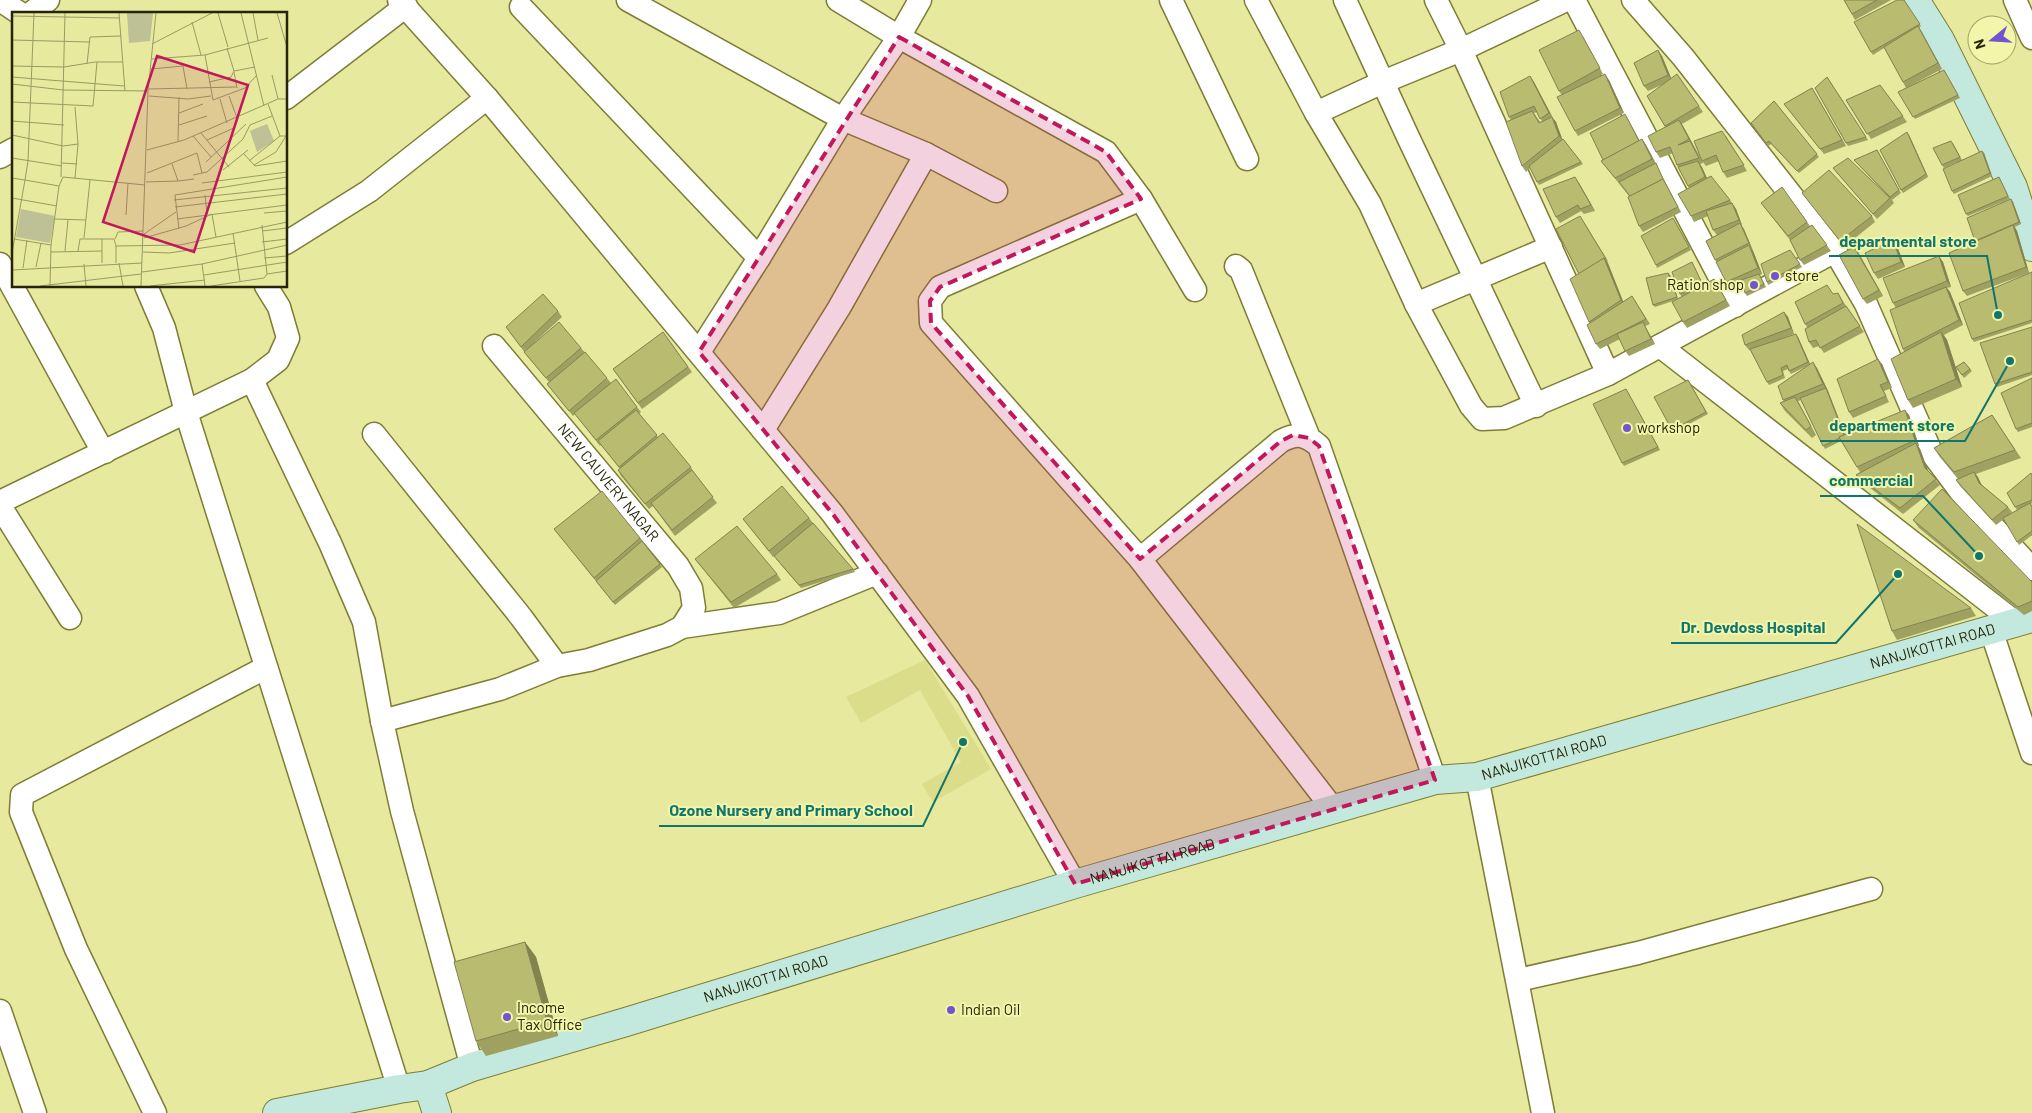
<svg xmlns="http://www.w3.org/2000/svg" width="2032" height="1113" font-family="Barlow,sans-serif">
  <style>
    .built { fill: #dbdd8a }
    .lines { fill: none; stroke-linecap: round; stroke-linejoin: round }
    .street-casing { stroke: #7d7d35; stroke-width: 25 }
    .secondary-casing { stroke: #7d7d35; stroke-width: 30 }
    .street { stroke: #fff; stroke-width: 22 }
    .secondary { stroke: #c3e8dd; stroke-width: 28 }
    .wall { fill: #9fa161; fill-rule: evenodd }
    .shaded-wall { fill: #82834f }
    .building { fill: #b9bb71; stroke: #82834f }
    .marked { fill: #c2185b; fill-opacity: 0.2; stroke: #c2185b; stroke-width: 4; stroke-dasharray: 10 6; stroke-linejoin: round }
    .poi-dot { fill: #7154ce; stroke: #f3f6aa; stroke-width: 2 }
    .labels { text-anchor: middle; stroke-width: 4; stroke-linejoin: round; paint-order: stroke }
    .poi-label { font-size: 15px; fill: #252506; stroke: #f3f6aa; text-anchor: start }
    .street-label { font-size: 15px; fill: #252506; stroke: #f3f6aa }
    .inset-road { fill: none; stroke: #999b61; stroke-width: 1 }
    .view { fill: #c2185b; fill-opacity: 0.15; stroke: #c2185b; stroke-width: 2.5 }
    .inset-edge { fill: none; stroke: #252506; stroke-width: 2.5 }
    .leader { fill: none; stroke: #0f766e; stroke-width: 2 }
    .callout-dot { fill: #0f766e; stroke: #f3f6aa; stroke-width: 2 }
    .callout-label { font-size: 16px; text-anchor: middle; font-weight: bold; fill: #0f766e; stroke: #f3f6aa; stroke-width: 4; stroke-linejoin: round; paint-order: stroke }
  </style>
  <rect width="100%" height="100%" fill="#e6e99e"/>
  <!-- built -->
  <path class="built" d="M925,660L991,769L933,802L922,784L961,762L920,690L861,723L846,697Z"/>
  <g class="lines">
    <defs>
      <g id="street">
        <path d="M0,0L21,14"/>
        <path d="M399,0L487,98L832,513L968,696L1075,884"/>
        <path d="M628,0L843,119L926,154L996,191"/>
        <path d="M838,0L899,37L1106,152L1141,199L1195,290"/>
        <path d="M1171,0L1247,159"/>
        <path d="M1256,0L1316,113L1370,204L1416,304L1471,406L1482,419L1504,418L1608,374L1835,251"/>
        <path d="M1345,0L1408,137L1536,406"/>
        <path d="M1436,0L1461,50L1608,374"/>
        <path d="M1574,0L1735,306"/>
        <path d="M1633,0L1683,57L1835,251L1866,304L1931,452L1961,492L2032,569"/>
        <path d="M2015,0L2032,38"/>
        <path d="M521,7L759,258"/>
        <path d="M30,14L48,0"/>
        <path d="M286,98L406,6"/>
        <path d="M1316,113L1383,82L1461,50L1566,0"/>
        <path d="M0,157L14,149"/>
        <path d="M1141,199L940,287L930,301L931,323L1140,559L1334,810"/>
        <path d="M286,243L369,191L487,98"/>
        <path d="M0,264L103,452H105"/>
        <path d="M1236,266L1241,270L1309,438"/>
        <path d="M146,286L164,328L186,412L399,1089"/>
        <path d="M1416,304L1551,247"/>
        <path id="s1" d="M494,346L678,566L691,588L694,608L682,627"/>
        <path d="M1660,346L2016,623"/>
        <path d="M699,352L759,258L843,119L899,37L920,0"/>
        <path d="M252,380L330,543L364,622L382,721L402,811L472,1067"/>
        <path d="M763,430L839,308L926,154"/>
        <path d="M374,434L521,617L557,666"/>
        <path d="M0,502L252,380L278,360L288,338L279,307L266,286"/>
        <path d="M0,506L70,618"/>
        <path d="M1140,559L1281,441C1297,433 1305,434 1319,446L1435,780"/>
        <path d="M1991,630L2032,753"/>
        <path d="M382,721L500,689L557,666L589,660L667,635L682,627L779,613L877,573"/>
        <path d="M1477,777L1543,1113"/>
        <path d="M1518,980L1638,953L1871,889"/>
        <path d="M0,1011L35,1113"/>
        <path d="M155,1113L76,949L21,812L22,795L265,668"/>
      </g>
      <g id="secondary">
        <path d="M1915,0L1940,40L2013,187L2032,247"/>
        <path d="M428,1085L437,1113"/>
        <path id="s2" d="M277,1113L399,1089L428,1085L472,1067L626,1022L1075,884L1435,780L1477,777L2032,618"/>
      </g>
    </defs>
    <!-- street casing -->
    <use href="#street" class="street-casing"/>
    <!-- secondary casing -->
    <use href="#secondary" class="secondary-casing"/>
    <!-- street -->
    <use href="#street" class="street"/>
    <!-- secondary -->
    <use href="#secondary" class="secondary"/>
  </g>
  <!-- wall -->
  <g class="wall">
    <path d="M1844,0H1891L1855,20Z"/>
    <path d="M1904,0L1921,26L1919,28L1942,69L1906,88L1903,82L1884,48L1873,55L1871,52Z"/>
    <path d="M1583,36L1603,74L1591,81L1609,80L1624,113L1578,136L1575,131L1562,95L1559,91Z"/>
    <path d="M1662,56L1671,79L1677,74L1703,112L1682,124L1703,163L1700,164L1707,178L1730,200L1736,209L1742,225L1741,226L1752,248L1762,274L1760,275L1766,287L1747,296L1745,293L1742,282L1730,288L1726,282L1706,241L1717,235L1713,230L1708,216L1694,222L1691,216L1689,188L1677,165L1673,153L1660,158L1656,152L1665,127L1647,96L1664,84L1648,91L1644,86Z"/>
    <path d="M1944,70L1960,98L1915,119L1898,92Z"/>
    <path d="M1530,76L1534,82L1552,117L1556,122L1562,140L1563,139L1583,164L1539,185L1530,168L1526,172L1522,166L1511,120L1509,117ZM1537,112L1542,121L1540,122L1534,113Z"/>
    <path d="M1827,77L1868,140L1848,146L1846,143Z"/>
    <path d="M1880,85L1907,122L1871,139L1846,100Z"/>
    <path d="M1812,88L1846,146L1824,154L1784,104Z"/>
    <path d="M1774,101L1819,157L1799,173L1771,144L1768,146L1751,123Z"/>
    <path d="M1627,117L1640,141L1642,139L1646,145L1681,212L1643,232L1639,226L1629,196L1601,161L1603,160Z"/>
    <path d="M1909,135L1928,177L1903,193L1901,190Z"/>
    <path d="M1726,136L1747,171L1727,178L1723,172L1719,161L1706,166L1702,161Z"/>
    <path d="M1953,143L1962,160L1984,153L1992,176L1954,194L1952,191L1957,162L1944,168L1942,165Z"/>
    <path d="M1877,150L1901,193L1892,200L1891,198L1894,203L1877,219L1837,173L1833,168L1889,197L1854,160Z"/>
    <path d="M1999,177L2010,199L1968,216L1966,214Z"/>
    <path d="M1579,183L1595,211L1584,214L1581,211L1560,223L1556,217Z"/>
    <path d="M1782,187L1810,226L1812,225L1831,251L1804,265L1800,260L1790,240L1761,203Z"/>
    <path d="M1802,193L1872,216L1875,222L1844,247Z"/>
    <path d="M2011,199L2013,202L2021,224L2015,227L2017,231L2029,273L1967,296L1963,291L1975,242V241Z"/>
    <path d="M1580,216L1608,261L1607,262L1623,302L1632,296L1650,324L1645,326L1655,344L1629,356L1625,351L1620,339L1600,349L1596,344L1589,322Z"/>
    <path d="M1675,221L1691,250L1657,268L1656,265Z"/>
    <path d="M1897,246L1905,267L1878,279L1874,273Z"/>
    <path d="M1790,250L1802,267L1768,285L1767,282Z"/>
    <path d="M1858,252L1883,296L1867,304L1863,299Z"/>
    <path d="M1692,262L1703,285L1714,279L1730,306L1687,328L1683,322L1676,300L1655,307L1653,305L1670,275L1678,299L1682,297L1680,294Z"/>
    <path d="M1943,262L1951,287L1947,288L1950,292L1963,325L1944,335L1947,340L1962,387L1913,408L1908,400L1904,352L1903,349L1896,308L1893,303Z"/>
    <path d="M2032,272V323L1974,342L1972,339Z"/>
    <path d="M1838,293L1846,306L1864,332L1824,353L1819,346L1813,348L1809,342L1807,327L1805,324L1833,294Z"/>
    <path d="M558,311L562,317L535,342L581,348L611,383L637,407L641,412L639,414L658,437L691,467L694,473L717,503L675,536L653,506L649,509L621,476L618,470L620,469L601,445L600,446L575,414L573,416L551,389L547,384L549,382L528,357L506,327Z"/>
    <path d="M1784,312L1788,317L1794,334L1770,343L1798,337L1810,364L1817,368L1828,391L1845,434L1909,415L1919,446H1918L1920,449L1928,471L1940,485L1903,514L1860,480L1856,475L1860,472L1841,441L1825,449L1801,400L1798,401L1816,435L1812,438L1785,411L1780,403L1784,401L1783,400L1809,365L1791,374L1788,369L1783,371L1785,378L1769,385L1767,382L1750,350H1749L1745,345Z"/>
    <path d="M2032,327V375L1997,387L1995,384Z"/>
    <path d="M663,332L692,372L642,409L613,369Z"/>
    <path d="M1964,362L1972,371L1964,378L1956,367Z"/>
    <path d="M1882,364L1892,388L1884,391L1889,402L1853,418L1849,412Z"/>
    <path d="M2032,378V427L2018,432L2016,429Z"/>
    <path d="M1688,380L1708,414L1674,432L1672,430Z"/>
    <path d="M1628,392L1660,450L1624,466L1622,463Z"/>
    <path d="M1992,415L2021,458L1976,474L1982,485L2008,507L2012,512L2010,514L2021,508L2017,510L2015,507L2032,474V503L2031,504L2032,506V536H2031L2019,545L2004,519L1996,525L1960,486L1956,480L1958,479L1939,456L1934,448Z"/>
    <path d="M809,518L813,523L855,572L801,588L776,559L788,544L773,557L743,519Z"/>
    <path d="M1913,520L2032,582V611L2024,615L1919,528Z"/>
    <path d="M554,529L640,538L662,567L615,605Z"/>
    <path d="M695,559L777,574L781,580L734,608Z"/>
    <path d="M1971,608L1976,616L1897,640L1892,631Z"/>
    <path d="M525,942L536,957L558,1036L486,1056L476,1041Z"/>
  </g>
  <!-- shaded-wall -->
  <g class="shaded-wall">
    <path d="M1918,26L1922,32L1942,69L1938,63Z"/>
    <path d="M1658,50L1662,56L1672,80L1668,75Z"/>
    <path d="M1605,74L1609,80L1624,113L1620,108Z"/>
    <path d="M1530,76L1534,82L1553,118L1552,117L1556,122L1563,141L1559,136L1553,118L1549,113Z"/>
    <path d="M1812,88L1815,93L1846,146L1842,140Z"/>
    <path d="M1679,120L1683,126L1703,163L1689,139Z"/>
    <path d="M1907,132L1909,135L1928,177L1926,174Z"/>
    <path d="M1642,139L1646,145L1656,164L1652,159Z"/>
    <path d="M1982,151L1984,153L1992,176L1990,173Z"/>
    <path d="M1698,161L1702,167L1709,183L1705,177Z"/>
    <path d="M1575,177L1579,183L1595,211L1591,205Z"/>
    <path d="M2011,199L2013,202L2021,224L2019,222Z"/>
    <path d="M1732,203L1736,209L1742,225L1739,220Z"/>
    <path d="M1740,223L1744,229L1752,248L1749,243Z"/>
    <path d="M2013,225L2017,231L2029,273L2026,267Z"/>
    <path d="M1893,240L1897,246L1905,267L1901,262Z"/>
    <path d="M1749,245L1753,251L1762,274L1758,268Z"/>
    <path d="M1854,247L1858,252L1883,296L1879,290Z"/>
    <path d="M1939,256L1943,262L1951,287L1947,281Z"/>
    <path d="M1604,258L1608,263L1625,306L1621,300Z"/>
    <path d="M1668,273L1670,275L1678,299L1677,297Z"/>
    <path d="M1946,287L1950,292L1963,325L1959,320Z"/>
    <path d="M1784,312L1788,317L1794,334L1791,328Z"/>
    <path d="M1643,322L1646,328L1655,344L1651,339Z"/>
    <path d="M1941,332L1947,340L1962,387L1956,379Z"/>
    <path d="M1796,334L1798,337L1810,364L1808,362Z"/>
    <path d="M1878,359L1882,364L1892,388L1888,382Z"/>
    <path d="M1813,362L1817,368L1828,391L1846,438L1844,436L1826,389L1823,384Z"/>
    <path d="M1905,410L1909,415L1919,446L1915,440Z"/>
    <path d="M1916,443L1920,449L1929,473L1925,468Z"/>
    <path d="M1974,472L1978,477L1983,489L1979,483Z"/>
    <path d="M525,942L536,957L558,1036L547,1021Z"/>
  </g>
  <!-- building -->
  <g class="building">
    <path d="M1844,0H1877L1852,14Z"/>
    <path d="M1897,0H1904L1920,24L1871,52L1854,22Z"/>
    <path d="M1918,26L1938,63L1903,82L1884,47Z"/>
    <path d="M1579,30L1600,68L1559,91L1539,50Z"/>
    <path d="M1658,50L1668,75L1644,86L1634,63Z"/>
    <path d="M1944,70L1958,95L1913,117L1898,92Z"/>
    <path d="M1605,74L1620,108L1575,131L1557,97Z"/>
    <path d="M1677,74L1699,106L1665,126L1647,96Z"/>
    <path d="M1530,76L1549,113L1540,119L1534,106L1509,117L1500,92Z"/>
    <path d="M1827,77L1866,137L1846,143L1815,88Z"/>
    <path d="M1880,85L1903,116L1867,134L1846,100Z"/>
    <path d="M1812,88L1842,140L1820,149L1784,104Z"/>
    <path d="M1774,101L1817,154L1797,171L1769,141L1766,143L1751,123Z"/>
    <path d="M1532,111L1539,123L1552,117L1559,136L1522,166L1506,122Z"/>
    <path d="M1625,114L1639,141L1603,160L1590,133Z"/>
    <path d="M1679,120L1689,139L1678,145L1690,141L1699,158L1677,165L1670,147L1656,152L1648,136Z"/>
    <path d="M1722,131L1744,165L1723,172L1716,155L1702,161L1694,141Z"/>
    <path d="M1907,132L1926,174L1901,190L1880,150Z"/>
    <path d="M1563,139L1581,162L1537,182L1529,166Z"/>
    <path d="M1642,139L1652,159L1615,178L1601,161Z"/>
    <path d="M1951,141L1960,157L1942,165L1933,148Z"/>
    <path d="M1877,150L1899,190L1890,197L1854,160Z"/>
    <path d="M1982,151L1990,173L1952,191L1943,169Z"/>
    <path d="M1848,158L1890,198L1873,214L1833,168Z"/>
    <path d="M1698,161L1705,177L1688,186L1678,167Z"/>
    <path d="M1656,163L1663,179L1630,196L1619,182Z"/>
    <path d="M1829,170L1872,216L1840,241L1802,193Z"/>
    <path d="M1711,176L1730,200L1691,216L1678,194Z"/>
    <path d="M1575,177L1591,205L1580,209L1578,205L1556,217L1543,189Z"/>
    <path d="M1999,177L2008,196L1966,214L1958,195Z"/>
    <path d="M1663,179L1678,207L1639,226L1628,197Z"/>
    <path d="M1782,187L1807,222L1788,236L1761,203Z"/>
    <path d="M2011,199L2019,222L1975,241L1967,218Z"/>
    <path d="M1732,203L1739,220L1713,230L1706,211Z"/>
    <path d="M1580,216L1606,259H1605L1604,258L1579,274L1556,229Z"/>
    <path d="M1673,218L1689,247L1656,265L1641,236Z"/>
    <path d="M1740,223L1749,243L1715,260L1706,241Z"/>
    <path d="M1812,225L1827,245L1800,260L1790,240Z"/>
    <path d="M2013,225L2026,267L1963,291L1949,253Z"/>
    <path d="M1893,240L1901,262L1874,273L1865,253Z"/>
    <path d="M1749,245L1758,268L1726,282L1716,262Z"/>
    <path d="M1854,247L1879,290L1863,299L1839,255Z"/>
    <path d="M1790,250L1800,264L1767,282L1761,264Z"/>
    <path d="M1939,256L1947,281L1893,303L1883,278Z"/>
    <path d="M1604,258L1621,300L1589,322L1570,279Z"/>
    <path d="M1692,262L1702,283L1680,294L1672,272Z"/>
    <path d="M2032,272V320L1972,339L1959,303Z"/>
    <path d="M1668,273L1677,297L1653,305L1646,278Z"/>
    <path d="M1759,274L1764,284L1745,293L1741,280Z"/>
    <path d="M1714,279L1726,300L1683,322L1672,302Z"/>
    <path d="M1827,285L1833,294L1838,293L1843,303L1805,324L1795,302Z"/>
    <path d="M1946,287L1959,320L1903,349L1890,310Z"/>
    <path d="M543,294L558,311L521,347L506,327Z"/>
    <path d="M1632,296L1646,319L1596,344L1587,325Z"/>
    <path d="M1846,306L1860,326L1820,348L1816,340L1809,342L1805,329Z"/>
    <path d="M1784,312L1791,328L1745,345L1742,335Z"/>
    <path d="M559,322L581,348L546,378L524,352Z"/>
    <path d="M1643,322L1651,339L1625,351L1617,334Z"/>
    <path d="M2032,327V372L1995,384L1980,343Z"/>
    <path d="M663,332L688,367L638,403L613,369Z"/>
    <path d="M1941,332L1956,379L1908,400L1891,359Z"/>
    <path d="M1796,334L1808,362L1789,371L1787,365L1781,368L1783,375L1767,382L1750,349Z"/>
    <path d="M585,352L607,378L569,411L547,384Z"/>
    <path d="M1878,359L1888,382L1880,385L1886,396L1849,412L1837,379Z"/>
    <path d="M1813,362L1823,384L1783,400L1778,386Z"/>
    <path d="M1964,362L1970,369L1962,375L1956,367Z"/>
    <path d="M2032,378V423L2016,429L2001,393Z"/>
    <path d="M616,379L637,407L596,440L574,413Z"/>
    <path d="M1688,380L1706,412L1672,430L1654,397Z"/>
    <path d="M1826,388L1844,435L1839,437L1840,438L1823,446L1800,398Z"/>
    <path d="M1626,389L1658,447L1622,463L1593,404Z"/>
    <path d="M1795,397L1811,426L1806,430L1780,403Z"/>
    <path d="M636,410L657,435L619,467L598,441Z"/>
    <path d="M1905,410L1915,440L1857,467L1839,437Z"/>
    <path d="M1992,415L2015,450L1954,472L1934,448Z"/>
    <path d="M663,433L691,467L645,504L618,470Z"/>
    <path d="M1916,443L1925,468L1936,479L1900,508L1856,475Z"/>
    <path d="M692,470L713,497L672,530L651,503Z"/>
    <path d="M1974,472L1979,483L2008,507L1992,520L1956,480Z"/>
    <path d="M2031,473L2032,475V500L2015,507L2007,493Z"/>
    <path d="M782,486L809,518L769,551L743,519Z"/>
    <path d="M1942,489L2032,582V601L2018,607L1913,520Z"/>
    <path d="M602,491L640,538L594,578L554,529Z"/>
    <path d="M2030,503L2032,507V531L2017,542L2003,518Z"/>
    <path d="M813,523L853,569L799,585L774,556Z"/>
    <path d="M1857,524L1971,608L1892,631Z"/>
    <path d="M737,526L777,574L731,602L695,559Z"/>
    <path d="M642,541L660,564L613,602L596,581Z"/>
    <path d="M525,942L547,1021L476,1041L454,962Z"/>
  </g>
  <!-- marked area -->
  <path class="marked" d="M899,37L1106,152L1141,199L940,287L930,301L931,323L1140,559L1281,441L1293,435L1309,438L1319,446L1435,780L1075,884L968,696L832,513L699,352Z"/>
  <!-- markers -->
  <g class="poi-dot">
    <circle cx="1775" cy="276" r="5"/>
    <circle cx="1754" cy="285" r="5"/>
    <circle cx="1627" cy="428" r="5"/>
    <circle cx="951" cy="1010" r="5"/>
    <circle cx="507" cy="1017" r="5"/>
  </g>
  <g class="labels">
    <!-- poi labels -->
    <g class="poi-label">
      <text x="1785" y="281">store</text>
      <text x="1744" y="290" text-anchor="end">Ration shop</text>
      <text x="1637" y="433">workshop</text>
      <text x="517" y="1013">Income<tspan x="517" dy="17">Tax Office</tspan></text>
      <text x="961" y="1015">Indian Oil</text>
    </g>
    <!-- street labels -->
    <g class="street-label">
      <text dy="5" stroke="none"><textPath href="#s1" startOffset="178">NEW CAUVERY NAGAR</textPath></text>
      <text dy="5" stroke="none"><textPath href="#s2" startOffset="1722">NANJIKOTTAI ROAD</textPath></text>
      <text dy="5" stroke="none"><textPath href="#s2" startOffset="1318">NANJIKOTTAI ROAD</textPath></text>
      <text dy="5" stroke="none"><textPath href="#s2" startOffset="912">NANJIKOTTAI ROAD</textPath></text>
      <text dy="5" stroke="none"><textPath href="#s2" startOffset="508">NANJIKOTTAI ROAD</textPath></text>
    </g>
  </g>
  <!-- overview -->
  <g transform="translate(12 12)">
    <rect width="275" height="275" fill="#e6e99e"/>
    <path d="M115,1H141L138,29L117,31Z" fill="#bec095"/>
    <path d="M255,112L262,129L245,140L238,119Z" fill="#bec095"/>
    <path d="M9,197L43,204L38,231L4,225Z" fill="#bec095"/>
    <path class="inset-road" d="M107,1L113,79M206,1L216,35M229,1L252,94M241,1L246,28M265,1L275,35M0,4L108,6M180,10L189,43M0,28L77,30M140,32L200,1M215,36L222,59L243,55M193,43L201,88L233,76L245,63M140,47L193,43L256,26M75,52L78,25L109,24M0,54L52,55L83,50H111M139,57L171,54L175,77M222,60L225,76M260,63L266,87M0,65L112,74M197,70L219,65L222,59M0,72L51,78L136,79M137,77L224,75M137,84L176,87L199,84M217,84L225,106M208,87L215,111M0,90L81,94L85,50M256,92L268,124H274M63,95L66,132L63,166M167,101L191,92M0,109L52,113M167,113L195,104M238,113L260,104M189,121L217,155M0,123L51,134L66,132M181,124L199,145M195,128L222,116M166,129L167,85M135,138L172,128L266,87H275M232,142L243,154L275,149M0,146L50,154M237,149L268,124M194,150L234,112M50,151L65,152M242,153L264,140L274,124M211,158L236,138M135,161L185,141L190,161M181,163L195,160L231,127L238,113M49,165L53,1M0,166L13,168L16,149L22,1M166,169L182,167M134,170L166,169L160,152M190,171L275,160M193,183L195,202M0,186L45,194M162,188L275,176M163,195L275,182M252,201L275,199M114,203L116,171M43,207L74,208M165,207L275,193M250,213L255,262L275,259M167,217L163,183L275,165M250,219L275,216M221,221L228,269M132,222L164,200M72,226L78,168M132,226L174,214L200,202L204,225M2,227L39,233L38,274M90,227V251M103,227L106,220L131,219M250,230L275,227M39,233L47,174M104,234V251M53,239L56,208M66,239L68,227H102L104,234L168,233L275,210M39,240L90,239M131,240L157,241L223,231M0,241L13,168L47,174L51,165L133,173M252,246L275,244M107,251L111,274M72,252L74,274M190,252L193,274M24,255L29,231M11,256L15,228M0,258L130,251M130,260L190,252L275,233M192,263L275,250M28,274L129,262M129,274L136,79L144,1M138,274L193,268M199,274L252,266L255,262"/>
    <path class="view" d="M145,44L236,73L182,240L91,210Z"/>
    <rect width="275" height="275" class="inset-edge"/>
  </g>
  <!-- callouts -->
  <path class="leader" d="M1998 315L1987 256H1829M2010 361L1965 441H1820M1979 556L1923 496H1820M1898 574L1836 643H1671M963 742L923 826H659"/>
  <g class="callout-dot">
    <circle cx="1998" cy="315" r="5"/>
    <circle cx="2010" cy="361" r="5"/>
    <circle cx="1979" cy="556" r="5"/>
    <circle cx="1898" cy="574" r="5"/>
    <circle cx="963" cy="742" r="5"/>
  </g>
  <g class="callout-label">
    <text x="1908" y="247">departmental store</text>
    <text x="1892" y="431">department store</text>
    <text x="1871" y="486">commercial</text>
    <text x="1753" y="633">Dr. Devdoss Hospital</text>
    <text x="791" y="816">Ozone Nursery and Primary School</text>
  </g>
  <!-- north arrow -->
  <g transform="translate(1992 40) rotate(252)"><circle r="24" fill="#f3f6aa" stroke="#a1a268"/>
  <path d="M0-4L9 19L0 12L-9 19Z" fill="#7154ce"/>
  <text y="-8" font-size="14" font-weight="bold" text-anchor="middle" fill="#252506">N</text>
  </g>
</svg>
